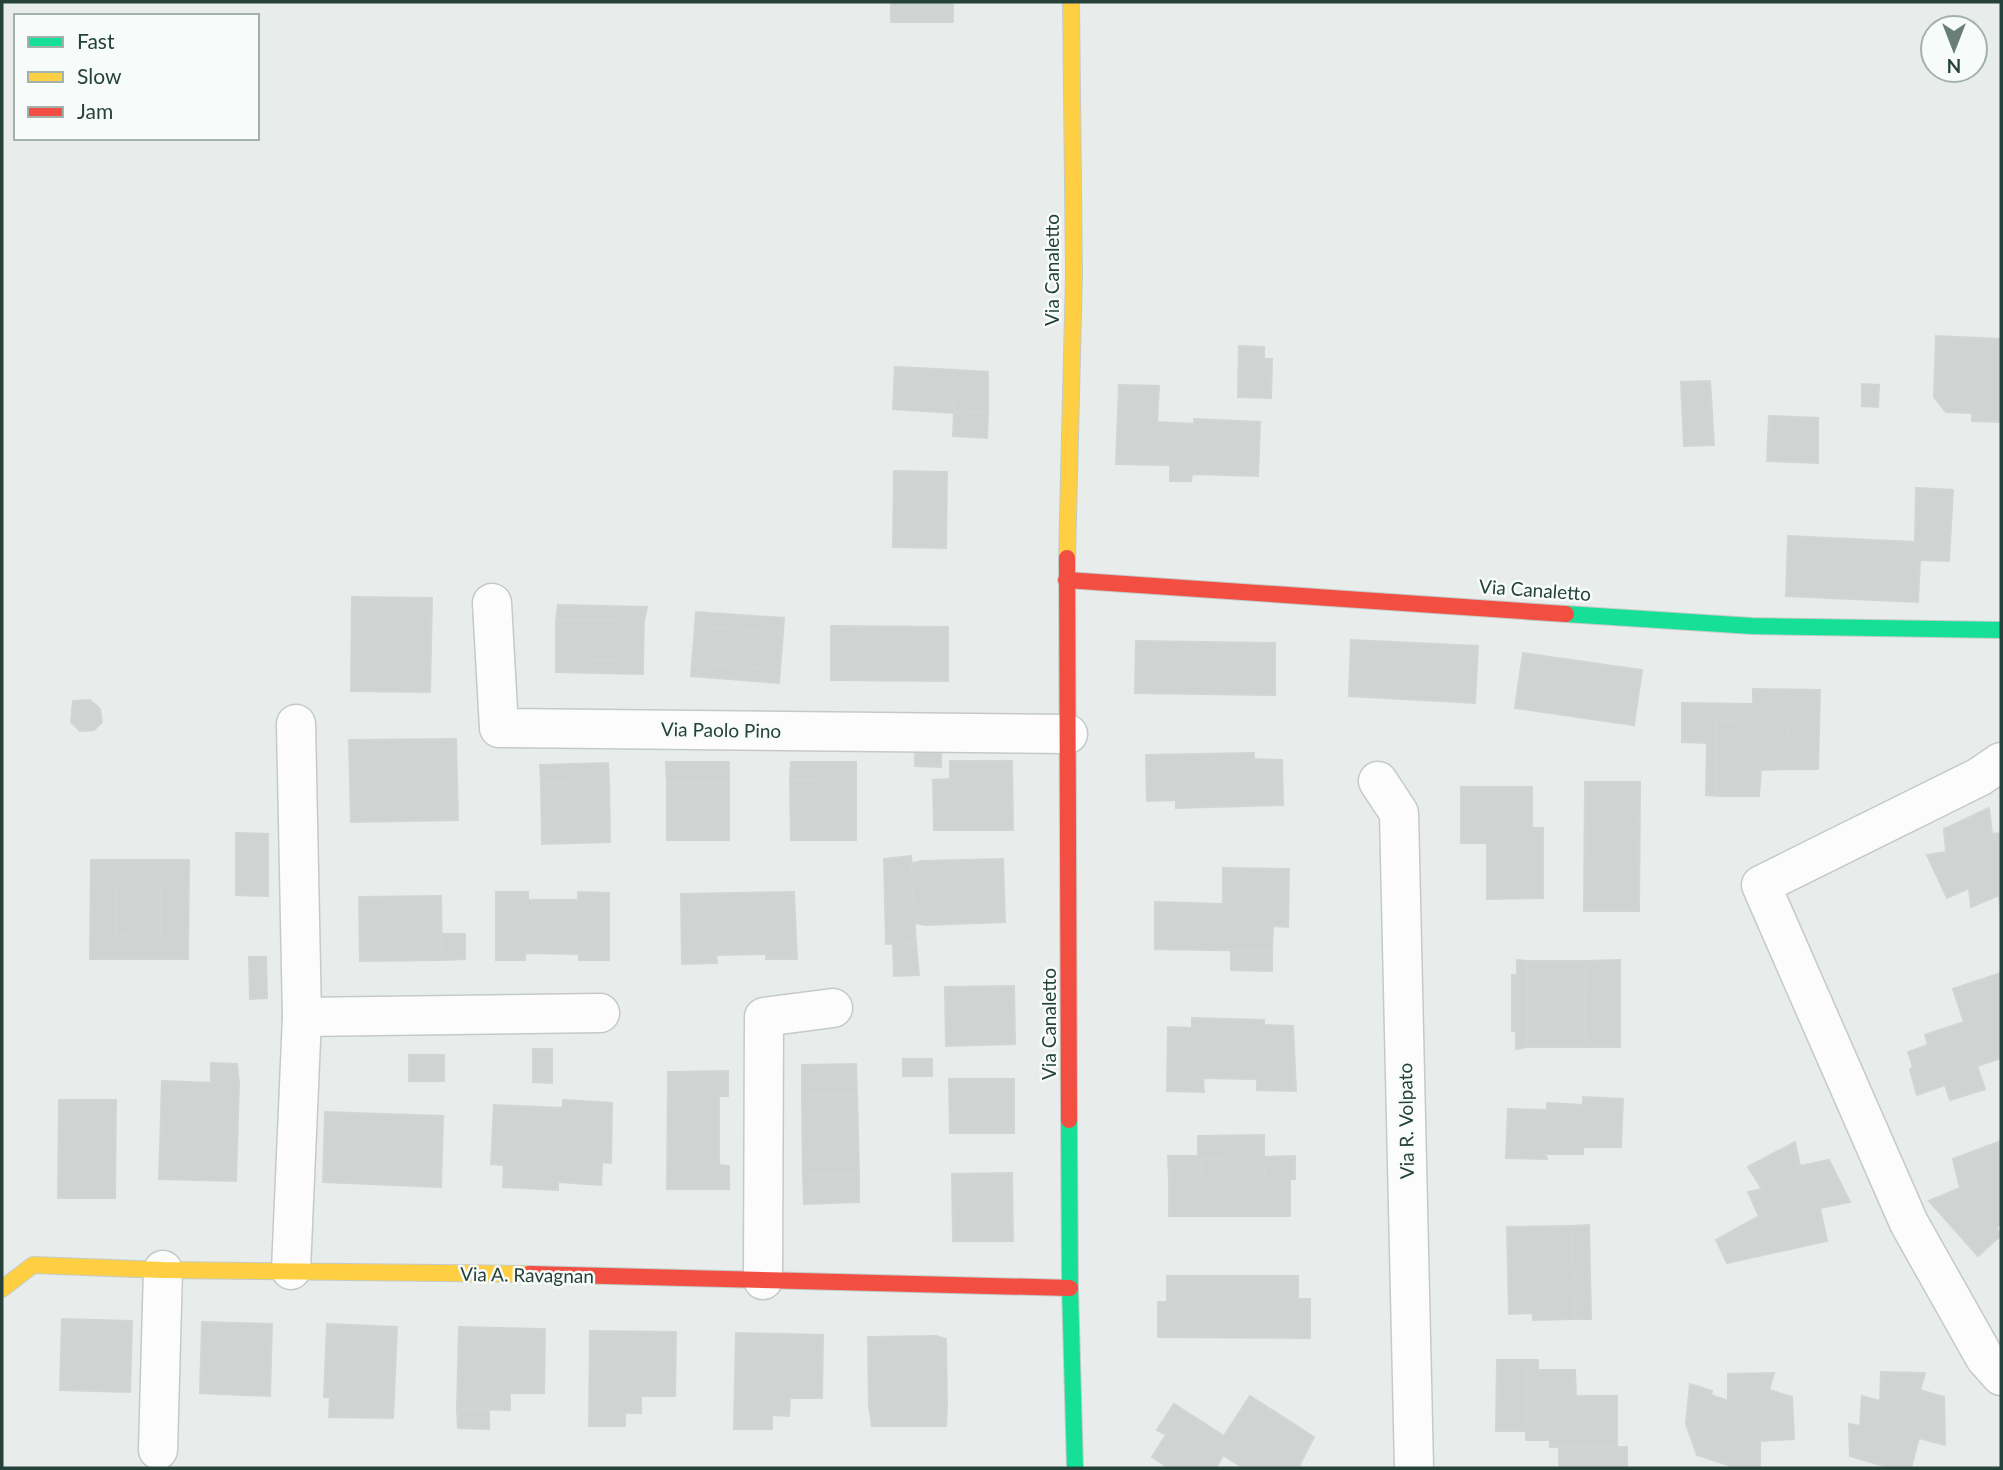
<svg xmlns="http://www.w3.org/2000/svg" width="2003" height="1470" font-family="Lato,sans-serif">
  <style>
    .building { fill: #cfd4d2; stroke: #d1d6d4; stroke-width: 2; fill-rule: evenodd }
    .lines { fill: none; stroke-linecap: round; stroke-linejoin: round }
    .street-casing { stroke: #c5cac8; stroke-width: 41 }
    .fast-casing { stroke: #c3cbc8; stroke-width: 18 }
    .slow-casing { stroke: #c3cbc8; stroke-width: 18 }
    .jam-casing { stroke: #c3cbc8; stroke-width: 18 }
    .street { stroke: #fcfcfc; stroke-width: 38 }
    .fast { stroke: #16e098; stroke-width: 16 }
    .slow { stroke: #ffcf43; stroke-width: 16 }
    .jam { stroke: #f24e42; stroke-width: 16 }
    .labels { text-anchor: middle; stroke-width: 5; stroke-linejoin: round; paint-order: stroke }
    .street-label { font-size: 19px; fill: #24423a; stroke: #f7fbf9 }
  </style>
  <rect width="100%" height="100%" fill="#e8edeb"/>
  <!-- building -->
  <g class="building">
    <rect x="891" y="2" width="62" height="20"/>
    <path d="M1936,336L2001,339V422L1972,421V413L1946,412L1934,397Z"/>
    <path d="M1239,346L1264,347V359H1272L1271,398L1238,397Z"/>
    <path d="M895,367L955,370L954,413L893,409Z"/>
    <path d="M955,370L988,372V412L954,413Z"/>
    <path d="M1710,381L1714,445L1684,446L1681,382Z"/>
    <path d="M1862,384L1879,385L1878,407L1862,406Z"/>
    <path d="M1119,385L1159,386L1157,422L1194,424V419L1260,422L1258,476L1192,474L1191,481H1170V465L1116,464Z"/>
    <path d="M988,412L987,438L953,436L954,413Z"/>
    <path d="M1769,416L1818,418V463L1767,461Z"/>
    <path d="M894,471L947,472L946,548L893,547Z"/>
    <path d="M1916,488L1953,490L1949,561L1920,560L1918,602L1786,596L1788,536L1915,542Z"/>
    <path d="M352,597L432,598L430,692L351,691Z"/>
    <path d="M558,605L647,607L644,621L556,620Z"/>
    <path d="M696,612L784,618L783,633L695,626Z"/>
    <path d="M556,620L644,621L643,662L556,658Z"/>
    <path d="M695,626L783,633L780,670L692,663Z"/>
    <path d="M831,626L948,627V681L831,680Z"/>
    <path d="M1351,640L1478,646L1475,703L1349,696Z"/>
    <path d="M1136,641L1275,643V695L1135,693Z"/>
    <path d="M1523,653L1642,670L1634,725L1515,708Z"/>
    <path d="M556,658L643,662V674L556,672Z"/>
    <path d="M692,663L780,670L779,683L691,676Z"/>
    <path d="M1753,689L1820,690L1818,769H1786L1787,720L1716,721L1717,796L1706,795L1707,743L1682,742V703L1753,704Z"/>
    <path d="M90,700L100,709L102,722L94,730L80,731L71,722L73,701Z"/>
    <path d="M1787,720L1786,769L1761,770L1759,796H1717L1716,721Z"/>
    <path d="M456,739L458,820L351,822L349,740Z"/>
    <path d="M915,740H941V767L915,766Z"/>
    <path d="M1254,753V759L1282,760L1283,805L1176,808V800L1147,801L1146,755Z"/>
    <path d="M950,761H1012L1013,830H934L933,780L950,779Z"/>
    <path d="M666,762H729V783H667Z"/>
    <path d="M791,762H856V779L790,780Z"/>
    <path d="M608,763L609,781L541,783L540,765Z"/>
    <path d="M856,779V840H791L790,780Z"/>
    <path d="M609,781L610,842L542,844L541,783Z"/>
    <path d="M1585,782H1640L1639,911H1584Z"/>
    <rect x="667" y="783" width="62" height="57"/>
    <path d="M1461,787H1532V828H1543V898L1487,899V843H1461Z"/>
    <path d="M1989,808L1992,834L2001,833V912L1999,895L1971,907L1969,888L1947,898L1927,855L1946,852L1944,829Z"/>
    <path d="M236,833L268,834V896L236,895Z"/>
    <path d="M911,856L916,943L886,944L884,859Z"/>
    <path d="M1003,859L1005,922L925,925L915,923L911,864L921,861Z"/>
    <path d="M91,860H189L188,959H90ZM116,888H161V936L116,935Z"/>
    <path d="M1223,868L1289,869L1288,927L1273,926L1272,951L1155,949V902L1223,904Z"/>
    <path d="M116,888H161V936L116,935Z"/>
    <path d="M496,892H528V900H578V892L609,893V960H579V954L525,953V960H496Z"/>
    <path d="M794,892L797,959H766V954L716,955L717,963L682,964L681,894Z"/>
    <path d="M441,896L442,960L360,961L359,897Z"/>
    <path d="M441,934H465V959L442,960Z"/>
    <path d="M916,943L919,975L894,976L893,944Z"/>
    <path d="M1231,950L1272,951V971L1231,970Z"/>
    <path d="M249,957H266L267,998L250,999Z"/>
    <path d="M1517,960L1527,961V1047L1516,1049V1031H1512V975H1517Z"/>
    <path d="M1620,960V1047H1584L1586,961Z"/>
    <path d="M1527,961H1586L1584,1047H1527Z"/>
    <path d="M2001,973V1058L1977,1066L1985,1089L1950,1100L1945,1085L1917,1095L1910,1070L1913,1067L1908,1052L1928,1045L1925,1035L1964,1022L1953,989Z"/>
    <path d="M1014,986L1015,1044L946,1046L945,987Z"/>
    <path d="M1192,1018L1264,1020V1025L1293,1026L1296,1091L1257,1090V1079L1203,1078L1204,1092L1167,1091L1168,1027L1192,1028Z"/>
    <path d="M533,1049H552V1083L533,1082Z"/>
    <rect x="409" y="1055" width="35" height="26"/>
    <rect x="903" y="1059" width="29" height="17"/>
    <path d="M211,1063L237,1064L239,1084L211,1083Z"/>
    <path d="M856,1064L857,1094L802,1095V1065Z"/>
    <path d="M728,1071V1096H719V1165L729,1166V1189H667L668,1072Z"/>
    <path d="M949,1079H1014V1133H950Z"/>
    <path d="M162,1081L239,1084L236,1181L159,1179Z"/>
    <path d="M857,1094L859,1175H803L802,1095Z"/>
    <path d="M1583,1097L1623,1099L1621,1147H1583V1154H1545L1547,1159L1506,1158L1508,1109L1547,1110V1103L1583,1105Z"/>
    <path d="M59,1100H116L115,1198H58Z"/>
    <path d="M563,1100L612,1103L611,1163L602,1162L601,1185L558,1182V1190L503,1187L504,1165L491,1164L494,1105L563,1108Z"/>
    <path d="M325,1112L443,1116L441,1187L323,1182Z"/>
    <path d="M1264,1135V1157L1201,1159L1202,1178H1169L1168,1156H1198V1136Z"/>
    <path d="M2001,1141V1223L1996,1228L2001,1235L1978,1256L1929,1201L1960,1188L1953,1159Z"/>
    <path d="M1795,1142L1800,1166L1829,1160L1850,1202L1820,1208L1827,1241L1727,1263L1716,1240L1759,1216L1748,1192L1762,1189L1748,1167Z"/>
    <path d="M1295,1156V1179H1265L1264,1157Z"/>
    <path d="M1264,1157L1265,1179H1290V1216H1169V1178H1202L1201,1159Z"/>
    <path d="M1012,1173L1013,1241H953L952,1174Z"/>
    <path d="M803,1175H859V1202L804,1204Z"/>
    <path d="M1589,1225L1591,1319H1575L1572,1226Z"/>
    <path d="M1572,1226L1575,1319L1533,1320V1313L1509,1314L1507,1227Z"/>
    <path d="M1167,1276H1298V1299H1310V1338L1158,1337V1302H1167Z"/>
    <path d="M62,1319L132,1321L130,1392L60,1390Z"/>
    <path d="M202,1322L272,1324L270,1396L200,1393Z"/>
    <path d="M327,1324L397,1327L394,1398L324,1397Z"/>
    <path d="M459,1327L545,1329L544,1393H510V1410L457,1409Z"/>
    <path d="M590,1331L676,1332L675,1396H641V1413H625V1426H589Z"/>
    <path d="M736,1333L823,1335L822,1398H790L789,1416L772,1415V1429H734Z"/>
    <path d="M936,1336L946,1339L947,1406H869L868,1337Z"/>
    <path d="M1497,1360H1538V1370H1526V1431H1496Z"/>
    <path d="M1526,1370H1575L1576,1396H1617V1447H1550V1440H1526Z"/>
    <path d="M1881,1372L1925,1373L1920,1390L1944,1397L1945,1445L1919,1438L1911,1468H1891L1850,1456L1849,1424L1860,1426L1862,1396L1880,1401Z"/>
    <path d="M1774,1373L1769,1390L1792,1397L1794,1439L1760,1441V1468H1737L1697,1455L1686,1424L1690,1384L1712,1391L1711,1395L1728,1401V1374Z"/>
    <path d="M1250,1396L1314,1437L1298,1468H1291L1285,1465L1284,1468H1243L1223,1455L1216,1468H1169L1152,1457L1166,1435L1157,1430L1174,1404L1224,1436Z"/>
    <path d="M330,1397L394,1398L393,1418L329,1417Z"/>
    <path d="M869,1406H947L946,1426H872Z"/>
    <path d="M457,1409L489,1410V1429L458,1428Z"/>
    <rect x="1559" y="1447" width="68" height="21"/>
  </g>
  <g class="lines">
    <defs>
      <g id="street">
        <path d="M492,603L499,728L1068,734"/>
        <path d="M2001,762L1979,777L1761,885L1909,1223L1985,1358L2001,1376"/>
        <path d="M1378,781L1399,813L1414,1468"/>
        <path d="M302,1017L600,1013"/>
        <path d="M291,1270L302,1017L296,724"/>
        <path d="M763,1280L764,1017L833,1008"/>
        <path d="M158,1450L163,1270"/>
      </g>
      <g id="fast">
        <path d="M1566,614L1752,626L2001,630"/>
        <path d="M1069,1120L1070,1288L1075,1468"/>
      </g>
      <g id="slow">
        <path d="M1067,558L1074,274L1071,2"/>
        <path d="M2,1289L33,1265L163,1270L529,1274"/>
      </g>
      <g id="jam">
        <path d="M1067,558L1069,1120"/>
        <path d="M1066,580L1566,614"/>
        <path d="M529,1274L1070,1288"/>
      </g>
    </defs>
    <!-- street casing -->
    <use href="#street" class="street-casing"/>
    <!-- fast casing -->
    <use href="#fast" class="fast-casing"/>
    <!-- slow casing -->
    <use href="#slow" class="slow-casing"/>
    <!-- jam casing -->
    <use href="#jam" class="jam-casing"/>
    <!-- street -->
    <use href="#street" class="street"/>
    <!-- fast -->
    <use href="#fast" class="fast"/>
    <!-- slow -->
    <use href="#slow" class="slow"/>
    <!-- jam -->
    <use href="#jam" class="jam"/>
  </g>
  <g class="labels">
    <!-- street labels -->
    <g class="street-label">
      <text transform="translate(1052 270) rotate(-90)" y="7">Via Canaletto</text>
      <text transform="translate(1535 590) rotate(4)" y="7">Via Canaletto</text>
      <text transform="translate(721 730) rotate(1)" y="7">Via Paolo Pino</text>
      <text transform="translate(1049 1024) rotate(-90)" y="7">Via Canaletto</text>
      <text transform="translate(1406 1121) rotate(-91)" y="7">Via R. Volpato</text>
      <text transform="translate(527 1275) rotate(1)" y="7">Via A. Ravagnan</text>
    </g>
  </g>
  <!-- border -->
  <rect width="2003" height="1470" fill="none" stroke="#24423a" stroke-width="7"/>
  <!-- legend -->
  <rect x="14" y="14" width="245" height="126" fill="#f7fbf9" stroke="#a3b1ad" stroke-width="2"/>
  <rect x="28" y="37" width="35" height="10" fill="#16e098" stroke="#a3b1ad" stroke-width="2"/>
  <text x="77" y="49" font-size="21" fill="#24423a">Fast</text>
  <rect x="28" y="72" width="35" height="10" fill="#ffcf43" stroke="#a3b1ad" stroke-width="2"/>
  <text x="77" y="84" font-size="21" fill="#24423a">Slow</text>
  <rect x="28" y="107" width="35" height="10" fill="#f24e42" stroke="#a3b1ad" stroke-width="2"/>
  <text x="77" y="119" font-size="21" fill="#24423a">Jam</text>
  <!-- north arrow -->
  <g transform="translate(1954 49) rotate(180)"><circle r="33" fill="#f7fbf9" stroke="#a3b1ad" stroke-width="2"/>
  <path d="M0-5L12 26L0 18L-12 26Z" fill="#697e78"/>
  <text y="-10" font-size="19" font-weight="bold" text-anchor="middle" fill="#24423a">N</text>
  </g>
</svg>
